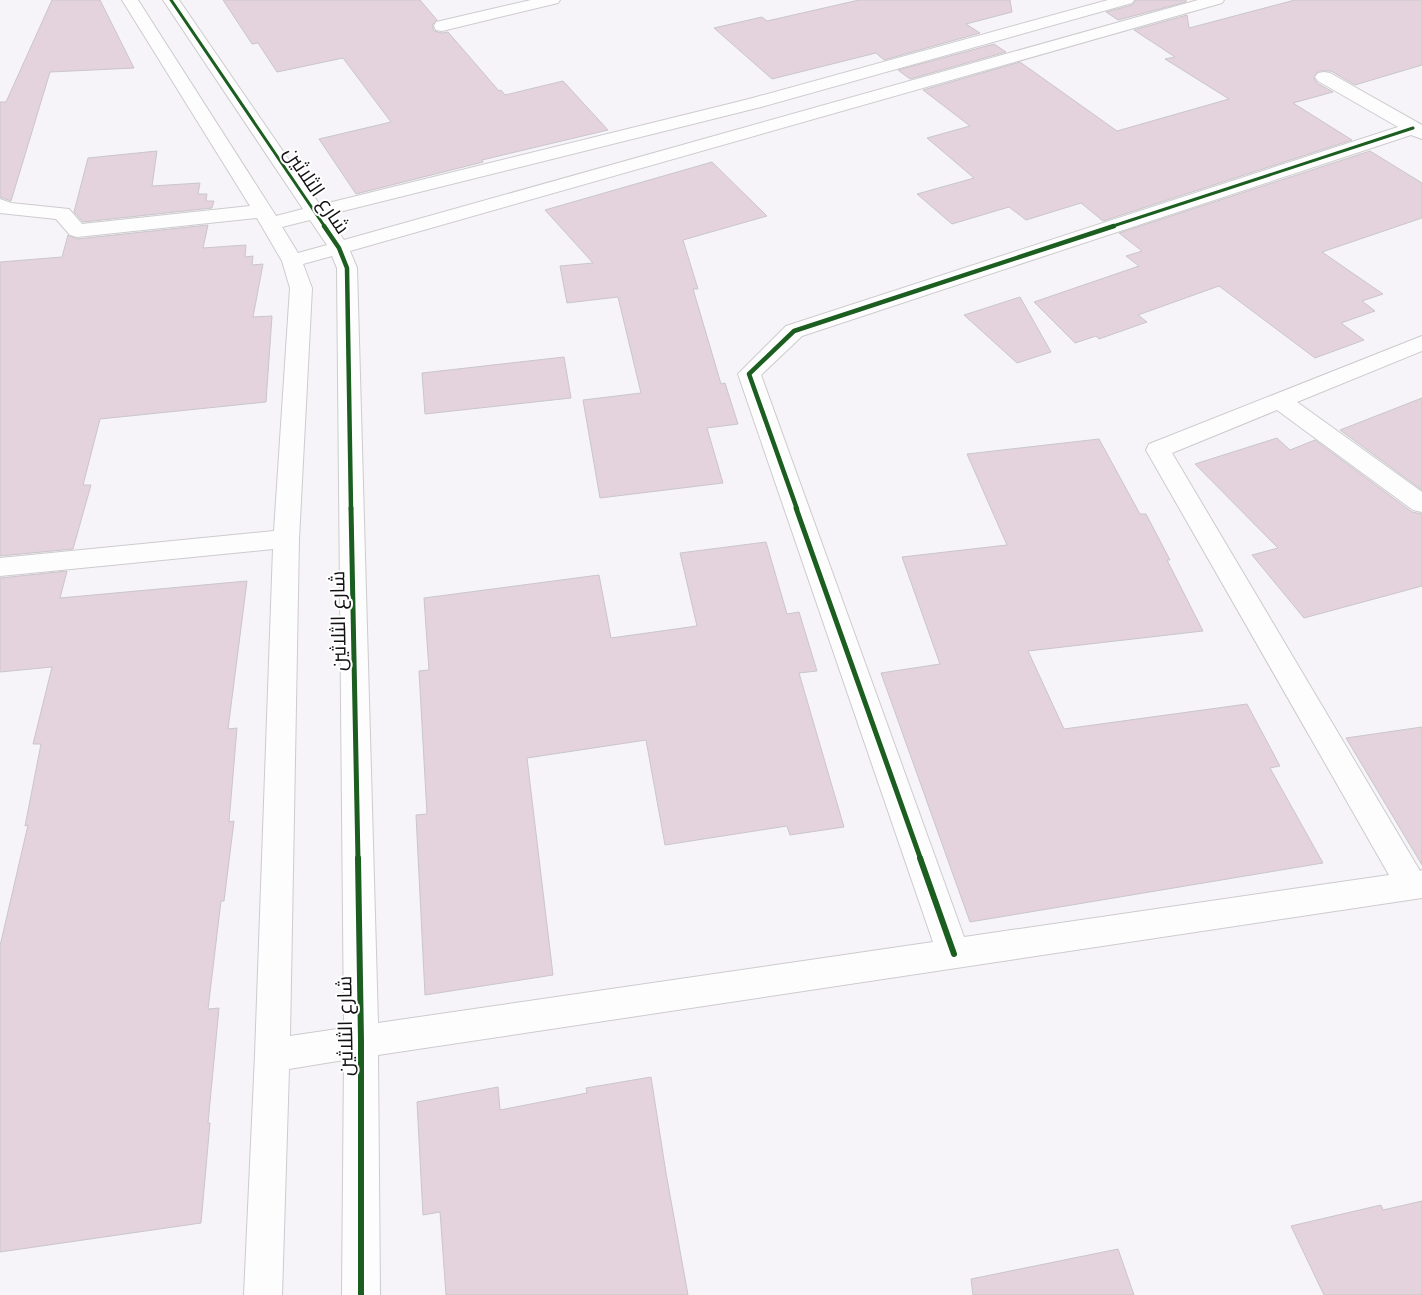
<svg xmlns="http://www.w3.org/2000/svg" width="1422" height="1295" font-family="Jost,Cairo,sans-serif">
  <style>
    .building { fill: #e4d2dc; stroke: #c9c7c9 }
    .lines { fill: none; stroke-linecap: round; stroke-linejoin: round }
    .street-casing { stroke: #cdcbce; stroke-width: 2 }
    .street { fill: #fefdfe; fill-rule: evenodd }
    .cycleway-far3-casing { stroke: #fff; stroke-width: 5 }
    .cycleway-far2-casing { stroke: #fff; stroke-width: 7 }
    .cycleway-far1-casing { stroke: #fff; stroke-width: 8 }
    .cycleway-casing { stroke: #fff; stroke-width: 9 }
    .cycleway-far3 { stroke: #1b5e20; stroke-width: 3 }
    .cycleway-far2 { stroke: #1b5e20; stroke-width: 4.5 }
    .cycleway-far1 { stroke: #1b5e20; stroke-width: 5 }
    .cycleway { stroke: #1b5e20; stroke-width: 6 }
    .labels { text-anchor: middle; stroke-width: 4; stroke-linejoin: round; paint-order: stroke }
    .street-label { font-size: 20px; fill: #131113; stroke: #fff }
  </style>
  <rect width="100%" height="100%" fill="#f6f4f8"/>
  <!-- building -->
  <g class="building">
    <path d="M52,0H100L134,68L50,72L11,201L0,197V102H6Z"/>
    <path d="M223,0H420L437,20L432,25L434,31L442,33L448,32L499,91L501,90L505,95L563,81L608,130L482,160L483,162L356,194L319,139L391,122L343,58L277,72L258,43L252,44Z"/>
    <path d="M859,0H1010L1012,12L966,24L980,33L884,60L876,53L772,79L714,28L762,17L767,21Z"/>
    <path d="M1136,0H1186V2L1118,20L1106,12L1132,5Z"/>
    <path d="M1295,0H1422V65L1355,85L1331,71H1318L1314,78L1317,83L1333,92L1293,103L1352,140L1103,221L1081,203L1026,220L1009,207L952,224L917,194L974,178L927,138L970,126L923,90L1020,62L1117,131L1229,99L1165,59L1175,57L1134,30L1187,15L1189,28Z"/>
    <path d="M994,44L1006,52L910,79L898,70Z"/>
    <path d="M157,151L152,186L200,183L198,194H207L206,201H214L212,208L83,222L74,212L88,158Z"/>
    <path d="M1370,151L1422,183V218L1322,252L1383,294L1362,301L1375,311L1341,323L1364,340L1315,358L1219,286L1138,315L1147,322L1099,339L1096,336L1075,343L1034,302L1139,266L1126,256L1142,251L1119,233Z"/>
    <path d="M712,162L767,216L683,240L698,289H693L721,384L725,383L738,424L707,428L723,483L600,498L583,400L641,393L618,297L567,303L560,266L593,263L545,210Z"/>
    <path d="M208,225L203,248L246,245L245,257L253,256L252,265L263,264L253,317L272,316L266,402L100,419L83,485H91L73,549L0,556V262L62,257L68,235L77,239Z"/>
    <path d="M1020,297L1051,352L1017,363L964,315Z"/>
    <path d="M564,357L571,398L425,414L422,373Z"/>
    <path d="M1422,398V490L1340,430Z"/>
    <path d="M1277,438L1290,450L1315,440L1412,512L1422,514V586L1304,618L1252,555L1278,548L1195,464Z"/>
    <path d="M1099,439L1140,514H1146L1170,560H1167L1203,631L1028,651L1064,729L1247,704L1280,766L1270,768L1323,863L970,922L881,673L940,664L902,557L1007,545L967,454Z"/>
    <path d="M766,542L787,614L799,612L817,671L799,673L844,827L790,835L787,826L665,845L646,740L527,758L553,975L425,995L416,815L427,814L419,671L429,670L424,598L599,575L611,638L697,626L680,553Z"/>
    <path d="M67,571L60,598L247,581L228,729L237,728L229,822L234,821L224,901H221L208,1009L219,1008L208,1123H210L201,1223L0,1252V946L28,825L25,826L41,744H33L52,667L0,672V578Z"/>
    <path d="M1422,727V865L1346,738Z"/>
    <path d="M651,1077L666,1173L688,1295H446L440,1212L423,1215L417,1102L498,1087L500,1110L587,1093L586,1088Z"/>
    <path d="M1422,1201V1295H1324L1291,1226L1381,1205L1383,1210Z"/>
    <path d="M1118,1249L1134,1295H973L971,1279Z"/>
  </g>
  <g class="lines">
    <defs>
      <g id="street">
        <path d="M122,0H138L276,216L303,209L163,0H179L320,205L749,99L1108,0H1134L1132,3L761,107L327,215L344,240L1198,0H1224L1222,3L350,251L357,268L378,1023L933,942L738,374L786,326L1398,127L1318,81L1315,77L1318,73L1324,72L1330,73L1422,125V139L1411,135L802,336L761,375L964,937L1389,875L1146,450L1149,444L1422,336V351L1297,402L1422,492V512L1413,510L1277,410L1172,453L1420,871L1422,870V898L378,1055L380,1295H342L344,1060L289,1069L282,1295H244L255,1055L273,549L0,576V558L274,531L290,288L282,261L257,218L77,237L70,235L56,219L0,213V199L11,203L69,209L82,224L250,206ZM310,220L327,245L298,253L282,227ZM332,256L337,268L344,1028L290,1036L299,539L312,288L303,264Z"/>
        <path d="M531,0H560L558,3L442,31L436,30L434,26L436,22Z"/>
      </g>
    </defs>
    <!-- street casing -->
    <use href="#street" class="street-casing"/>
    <!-- street -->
    <use href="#street" class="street"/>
    <defs>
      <g id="cycleway-far3">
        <path d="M171,0L325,227"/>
        <path d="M1110,227L1413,128"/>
      </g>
      <g id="cycleway-far2">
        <path d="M324,226L339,248L347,268L351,509"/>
        <path d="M797,509L749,374L794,331L1114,226"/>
      </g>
      <g id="cycleway-far1">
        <path d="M351,508L358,860"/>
        <path d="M796,508L921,860"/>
      </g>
      <g id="cycleway">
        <path d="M358,858L361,1041V1295"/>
        <path d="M920,858L954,954"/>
      </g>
    </defs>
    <!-- cycleway-far3 casing -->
    <use href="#cycleway-far3" class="cycleway-far3-casing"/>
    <!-- cycleway-far2 casing -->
    <use href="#cycleway-far2" class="cycleway-far2-casing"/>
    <!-- cycleway-far1 casing -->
    <use href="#cycleway-far1" class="cycleway-far1-casing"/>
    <!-- cycleway casing -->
    <use href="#cycleway" class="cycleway-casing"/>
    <!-- cycleway-far3 -->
    <use href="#cycleway-far3" class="cycleway-far3"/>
    <!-- cycleway-far2 -->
    <use href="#cycleway-far2" class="cycleway-far2"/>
    <!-- cycleway-far1 -->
    <use href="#cycleway-far1" class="cycleway-far1"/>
    <!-- cycleway -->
    <use href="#cycleway" class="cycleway"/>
  </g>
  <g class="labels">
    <!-- street labels -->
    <g class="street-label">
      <text transform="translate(317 190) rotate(56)" y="7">شارع الثلاثين</text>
      <text transform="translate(338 621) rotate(-91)" y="7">شارع الثلاثين</text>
      <text transform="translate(345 1026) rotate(-91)" y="7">شارع الثلاثين</text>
    </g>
  </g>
</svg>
